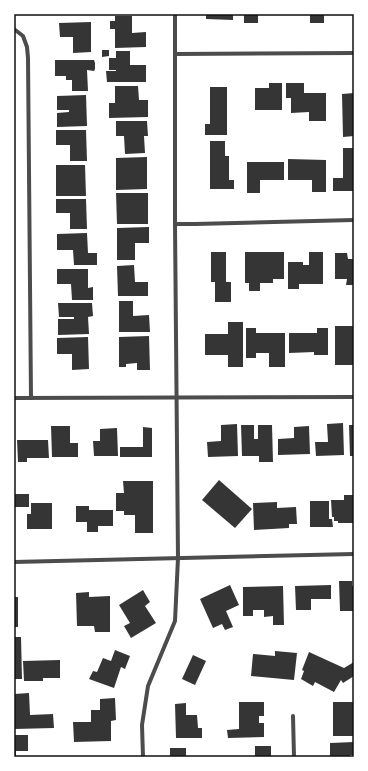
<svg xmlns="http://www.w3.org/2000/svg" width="368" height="771" font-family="Figtree,sans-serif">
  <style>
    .building { fill: #353535 }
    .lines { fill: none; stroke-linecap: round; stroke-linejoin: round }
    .minor { stroke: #4c4c4c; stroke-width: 4 }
    .neatline { fill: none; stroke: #111; stroke-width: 1.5 }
  </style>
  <rect width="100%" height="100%" fill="#fff"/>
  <!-- building -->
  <g class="building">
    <path d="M206,14H233V20L206,19Z"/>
    <rect x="244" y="14" width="14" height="9"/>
    <rect x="310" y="14" width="14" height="9"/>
    <path d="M115,16H132V33L146,32V47L115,48V29H110V21H115Z"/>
    <path d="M91,22V52L73,53V37H60L59,23Z"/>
    <path d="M102,50H109V56L102,57Z"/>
    <path d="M116,51H130V65H146V82H107L106,71H116V70H109V58H116Z"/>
    <path d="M55,60H94L95,63V69L94,71L87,70L88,91H72V80H66V76H55Z"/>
    <path d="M269,83H282V110H255V88H269Z"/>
    <path d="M286,83H304V93H326V121H309V112L291,113V98H286Z"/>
    <path d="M115,86H138L139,100H148V117L109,118V103H115Z"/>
    <path d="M210,87H227V135H205V124H210Z"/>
    <path d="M354,93V136L343,137L342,94Z"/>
    <path d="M86,95L87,126L57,127V113L69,112V110H57V96Z"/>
    <path d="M116,121H147L148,136H144L145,153L125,154L124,136H116Z"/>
    <path d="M56,130H86L87,161H70V145H56Z"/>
    <path d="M210,141H225V156H229V180H234V189H210Z"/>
    <path d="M343,148H354V191H333V178H343Z"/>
    <path d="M147,157V189L116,190V158Z"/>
    <path d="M288,159L326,160V192H312V180H288Z"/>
    <path d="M247,162H284V180H260V193H247Z"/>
    <path d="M56,165H85L86,196H56Z"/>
    <path d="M116,193H148V224H117Z"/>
    <path d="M56,199H86L87,229H70V213H56Z"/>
    <path d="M149,227V243H135V260H117V228Z"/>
    <path d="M87,233L88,253H97V265H74L73,250H57V234Z"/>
    <path d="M211,252H226V282H231V302H215V282H211Z"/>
    <path d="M245,252H284V279H273V283H260V291H249V283H245Z"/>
    <path d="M309,252H323V284H299V289H288V262H303V265H309Z"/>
    <path d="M335,253H347L348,259H354V285H346L347,279H335Z"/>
    <path d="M134,265L135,282H148V296H118L117,266Z"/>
    <path d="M57,269H88V288L93,287V300H72L71,284H57Z"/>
    <path d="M119,301H133V316L149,315L150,332H119Z"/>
    <path d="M58,303H92L93,316L88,317L89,334L58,335V319H74V317H59Z"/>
    <path d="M228,322H243V367H228V355H205V334H228Z"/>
    <rect x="335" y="326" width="19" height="39"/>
    <path d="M246,328H256V333H285V367H269V353H256V358H246Z"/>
    <path d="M317,328H328V355H314V352L289,353V333H317Z"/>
    <path d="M149,336L150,370H137V363L126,364V367H119V337Z"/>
    <path d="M88,337L89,369L72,370V354H57V338Z"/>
    <path d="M343,423L344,455L316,456L315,442H328L327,424Z"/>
    <path d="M237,424L238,456L208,457L207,442L221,441V425Z"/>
    <path d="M241,425H254V439H258V425H272L273,462H259V456H242Z"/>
    <path d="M349,425H354V456H350Z"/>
    <path d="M51,426H70V443H78V457H52Z"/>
    <path d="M309,426L310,454L278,455V439L294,438V427Z"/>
    <path d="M143,427L152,428V457H120V447H143Z"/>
    <path d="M117,428L118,456H94L93,441H100V429Z"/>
    <path d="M17,440H48L49,458H27V462H18Z"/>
    <path d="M219,480L252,509L235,528L202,500Z"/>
    <path d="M123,481H153V533H135V515H124V511H116V493H124Z"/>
    <rect x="15" y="494" width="14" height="13"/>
    <path d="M344,495H354V523H338V521H334V517H332L331,500H344Z"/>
    <path d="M310,501H329V519H332L333,527H310Z"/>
    <path d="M277,502V508L296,507L297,524H289V528L254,530L253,503Z"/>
    <path d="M31,503H52V529H27V514H31Z"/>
    <path d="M76,506H89V510H113V526H98V532H87V522H76Z"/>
    <path d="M339,581H352V586H354V611H340Z"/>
    <path d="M230,585L239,605L226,611L233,627L225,630L222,624L213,628L200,599Z"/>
    <path d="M331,585V599H311V610H296L295,586Z"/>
    <path d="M283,586L284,625H273V616L264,617V610H253V616H243V587Z"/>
    <path d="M143,590L150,602L145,606L156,623L131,638L124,626L130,623L119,605Z"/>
    <path d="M89,592V597L110,596V632H95L94,626H77L76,593Z"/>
    <rect x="14" y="597" width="4" height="30"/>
    <path d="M14,637H21L22,679H14Z"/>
    <path d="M115,650L130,656L125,669L121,667L114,688L89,679L93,671L97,672L103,658L111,661Z"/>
    <path d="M275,651L297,653L294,680L251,676L253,654L275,656Z"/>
    <path d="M309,652L344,668L354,662V676L343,683L341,680L334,692L315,682L313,686L301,679L304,671L302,670Z"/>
    <path d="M193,655L206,661L195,685L182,679Z"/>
    <path d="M60,660V678H43V681H24L23,661Z"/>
    <path d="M29,693L30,715L53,714L54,728L14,729V694Z"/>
    <path d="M115,698L116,720L111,721V741L74,742L73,722H91V710H100V699Z"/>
    <path d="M239,702H264V716H259V723H264V737L228,738L227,730L239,729Z"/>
    <rect x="333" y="702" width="21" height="34"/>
    <path d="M186,703V715H197L198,728H202V738H176L175,704Z"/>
    <path d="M14,735H28V751H16V757H14Z"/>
    <path d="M354,742V755H350V757H330V743Z"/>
    <rect x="255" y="746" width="16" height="11"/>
    <rect x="170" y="748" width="16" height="9"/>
  </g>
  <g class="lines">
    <!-- minor -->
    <g class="minor">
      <path d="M14,29L23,36L27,47L28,58L31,398"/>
      <path d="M175,54L354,53"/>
      <path d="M175,224H195L354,220"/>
      <path d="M14,398L354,397"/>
      <path d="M14,562L354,554"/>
      <path d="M293,716L294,757"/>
      <path d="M143,757L142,725L148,686L175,621L178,558L175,224V14"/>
    </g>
  </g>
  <!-- border -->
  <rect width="368" height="771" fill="none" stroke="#ffffff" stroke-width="30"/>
  <rect x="15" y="15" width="338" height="741" class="neatline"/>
</svg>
